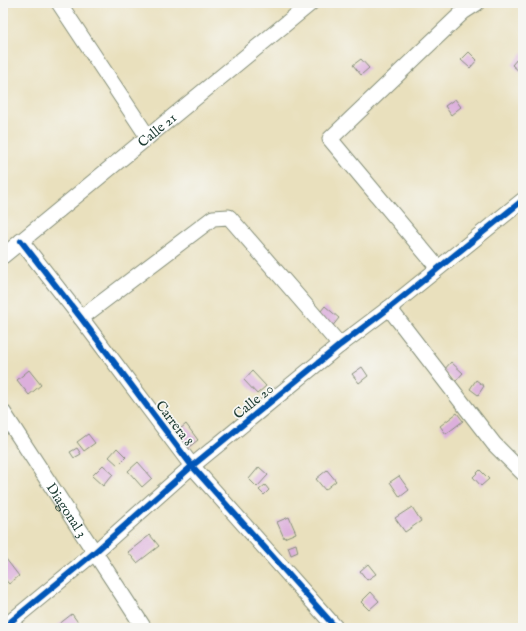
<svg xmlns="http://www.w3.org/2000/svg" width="526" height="631" font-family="'IM FELL English',serif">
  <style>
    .building { fill: #dcafdc }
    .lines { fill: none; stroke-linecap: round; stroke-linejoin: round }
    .minor-casing { stroke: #848e78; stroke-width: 17 }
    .minor { stroke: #fff; stroke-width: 15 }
    .cycleway-casing { stroke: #f6f6f2; stroke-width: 8 }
    .cycleway { stroke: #0057b8; stroke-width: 6 }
    .labels { text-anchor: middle; stroke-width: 3.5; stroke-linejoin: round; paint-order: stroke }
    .street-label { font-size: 14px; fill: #1f3d34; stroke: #f6f6f2 }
  </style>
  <rect width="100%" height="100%" fill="#f6f6f2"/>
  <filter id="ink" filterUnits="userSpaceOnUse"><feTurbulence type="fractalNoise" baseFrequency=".025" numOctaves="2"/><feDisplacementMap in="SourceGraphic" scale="8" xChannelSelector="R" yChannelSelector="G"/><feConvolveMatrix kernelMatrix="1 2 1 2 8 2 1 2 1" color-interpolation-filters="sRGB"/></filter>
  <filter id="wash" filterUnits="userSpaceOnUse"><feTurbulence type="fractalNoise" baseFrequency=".012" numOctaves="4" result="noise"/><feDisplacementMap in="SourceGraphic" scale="16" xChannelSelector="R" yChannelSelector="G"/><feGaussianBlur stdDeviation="0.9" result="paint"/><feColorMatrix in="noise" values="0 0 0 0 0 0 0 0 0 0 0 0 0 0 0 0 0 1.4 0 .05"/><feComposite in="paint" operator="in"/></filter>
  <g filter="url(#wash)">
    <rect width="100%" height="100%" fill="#e9e0bd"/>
    <g id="blocks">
      <!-- building -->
      <g class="building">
        <path d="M469,52L477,60L470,68L461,60Z"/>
        <path d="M523,52V69L520,72L512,65Z"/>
        <path d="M361,59L369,68L361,75L353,65Z"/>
        <path d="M455,99L461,107L451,115L445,106Z"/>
        <path d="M325,306L339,318L331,328L317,316Z"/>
        <path d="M451,362L463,373L455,382L443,371Z"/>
        <path d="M362,367L368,376L359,383L352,374Z"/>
        <path d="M29,370L41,385L29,395L17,380Z"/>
        <path d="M252,371L266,386L257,394L244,380Z"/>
        <path d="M476,380L484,386L478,395L470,389Z"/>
        <path d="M457,413L463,421L446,434L440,426Z"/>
        <path d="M186,424L198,440L185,450L173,435Z"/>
        <path d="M88,434L95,443L84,451L77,442Z"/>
        <path d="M77,448L81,454L74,458L70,452Z"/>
        <path d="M117,448L126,457L118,465L109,457Z"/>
        <path d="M138,462L152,478L142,487L128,471Z"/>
        <path d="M103,465L113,474L103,486L92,476Z"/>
        <path d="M259,467L268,475L257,487L249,479Z"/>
        <path d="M327,470L336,481L325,490L316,479Z"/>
        <path d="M480,470L489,479L481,486L473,477Z"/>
        <path d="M399,476L409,490L400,497L390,482Z"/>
        <path d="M265,485L269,490L264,495L259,490Z"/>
        <path d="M412,507L421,521L405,532L395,518Z"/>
        <path d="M289,517L296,533L284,538L277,522Z"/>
        <path d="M150,535L159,546L137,563L128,552Z"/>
        <path d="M296,544L298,552L291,555L288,547Z"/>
        <path d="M6,559L19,576L9,584L3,577V562Z"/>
        <path d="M368,564L376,574L367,580L360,571Z"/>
        <path d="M371,592L379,601L369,610L361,602Z"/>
        <path d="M72,614L82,628H54Z"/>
      </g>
    </g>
  </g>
  <g filter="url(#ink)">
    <use href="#blocks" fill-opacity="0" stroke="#848e78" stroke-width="1"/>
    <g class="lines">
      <defs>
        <g id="minor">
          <path d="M59,3L148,137"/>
          <path d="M21,241L81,318L192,466L336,628"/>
          <path id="s1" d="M3,256L311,3"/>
          <path d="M438,268L330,139L463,12L477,3"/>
          <path d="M389,308L494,444L523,473"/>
          <path d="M81,318L213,218L229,217L340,345"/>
          <path id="s2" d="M3,412L144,628"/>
          <path d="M3,628L94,553L192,466L340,345L389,308L523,200"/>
        </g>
      </defs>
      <!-- minor casing -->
      <use href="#minor" class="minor-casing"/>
      <!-- minor -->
      <use href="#minor" class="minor"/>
      <defs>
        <g id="cycleway">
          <path d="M21,241L81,318L192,466L336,628"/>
          <path d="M3,628L94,553L192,466L340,345L389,308L523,200"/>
        </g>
      </defs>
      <!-- cycleway casing -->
      <use href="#cycleway" class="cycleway-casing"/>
      <!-- cycleway -->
      <use href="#cycleway" class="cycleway"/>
    </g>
  </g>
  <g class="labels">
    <!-- street labels -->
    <g class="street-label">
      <text dy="5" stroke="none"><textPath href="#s1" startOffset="199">Calle 21</textPath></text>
      <text transform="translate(253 401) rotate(-39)" y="5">Calle 20</text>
      <text transform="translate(175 423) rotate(53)" y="5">Carrera 8</text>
      <text dy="5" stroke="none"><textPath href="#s2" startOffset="117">Diagonal 3</textPath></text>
    </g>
  </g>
  <!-- margin -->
  <rect width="526" height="631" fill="none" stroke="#f6f6f2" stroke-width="16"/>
</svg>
